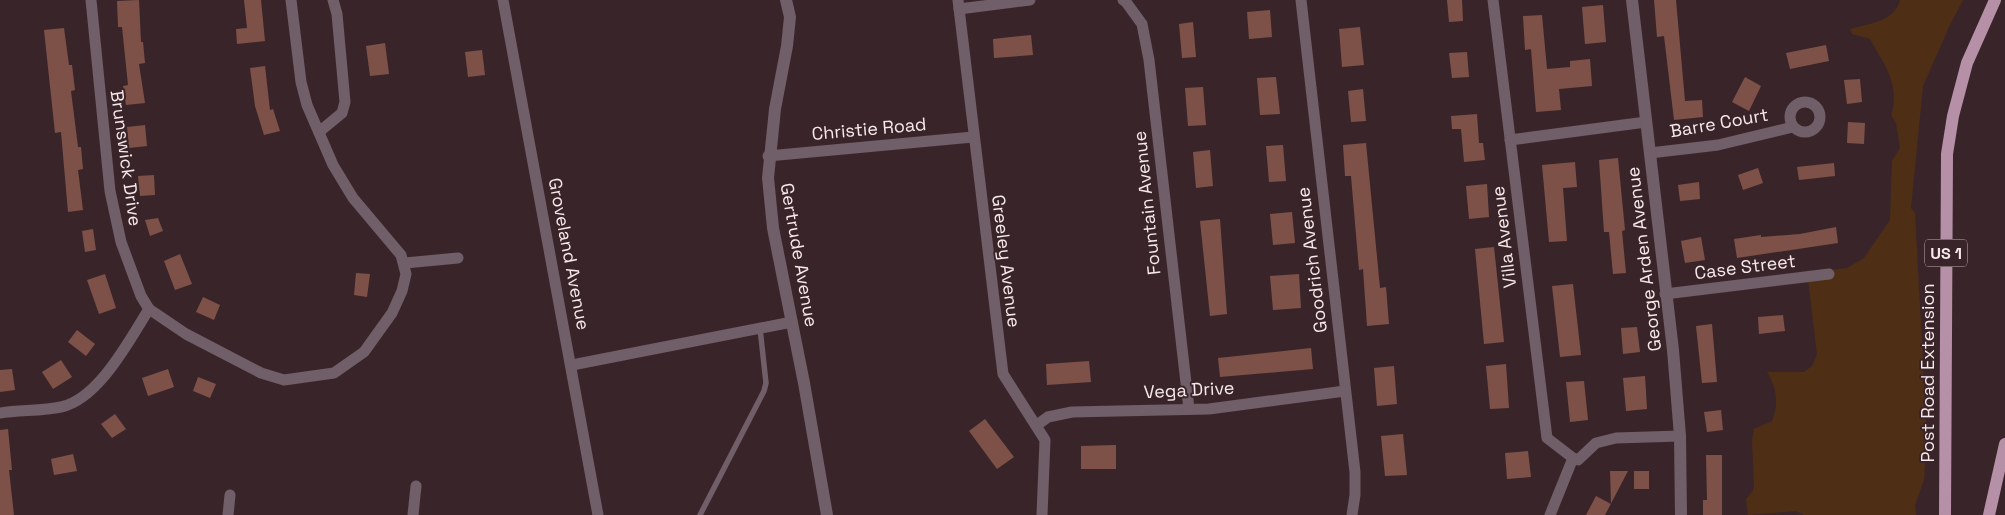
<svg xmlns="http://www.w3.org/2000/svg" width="2005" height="515" font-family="'Space Grotesk',sans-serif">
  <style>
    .green { fill: #4e2f16 }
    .building { fill: #7e5148 }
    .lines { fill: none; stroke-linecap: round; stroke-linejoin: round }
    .service { stroke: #705e69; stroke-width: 5.5 }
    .minor { stroke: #705e69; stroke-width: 11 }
    .tertiary { stroke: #705e69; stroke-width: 12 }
    .primary { stroke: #b590a7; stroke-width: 12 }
    .labels { text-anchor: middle; stroke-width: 4; stroke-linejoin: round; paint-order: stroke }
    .shield { fill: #392529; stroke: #beaeb1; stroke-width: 1 }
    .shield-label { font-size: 16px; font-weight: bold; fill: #f7e9eb }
    .street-label { font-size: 18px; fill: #f7e9eb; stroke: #392529 }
  </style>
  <rect width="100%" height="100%" fill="#392529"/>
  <!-- green -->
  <path class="green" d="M1900,0H1963L1949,27L1923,86L1911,208L1915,213L1927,438L1924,480L1915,505L1916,515H1804L1796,511L1748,515L1746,499L1753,491L1754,485L1752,440L1754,429L1772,421C1779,404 1777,388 1767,372H1804L1812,366L1817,355L1808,279L1820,271L1847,268L1864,258L1890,220L1892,161L1900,148L1896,123L1891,115C1901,85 1884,64 1870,39L1852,34L1850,29C1868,24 1896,21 1900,0Z"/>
  <!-- building -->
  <g class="building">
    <path d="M139,0L141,42H143L145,63L139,64L145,103L126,105L123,86L128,85L122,27H118L117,1Z"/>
    <path d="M244,0H261L265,41L237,44L236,29L247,28Z"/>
    <path d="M1447,0H1462L1463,21L1449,22Z"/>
    <path d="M1654,0H1676L1685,101L1702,100L1703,117L1674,120L1664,36L1657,37Z"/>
    <path d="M1603,5L1606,42L1585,44L1582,7Z"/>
    <path d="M1270,10L1272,37L1249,39L1247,12Z"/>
    <path d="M1542,15L1547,69L1570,67V61L1590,59L1592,86L1559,89L1561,110L1536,112L1531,49L1525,50L1523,16Z"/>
    <path d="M1193,22L1196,57L1182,58L1179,24Z"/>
    <path d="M1360,27L1364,65L1342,67L1339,29Z"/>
    <path d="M64,28L69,65H72L75,90L71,91L78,147H81L83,169L78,170L83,210L68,212L61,132L55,133L44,30Z"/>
    <path d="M1031,35L1033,55L994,58L993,39Z"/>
    <path d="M385,43L389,74L370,76L366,46Z"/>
    <path d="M1826,45L1829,61L1790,69L1786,53Z"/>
    <path d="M482,50L485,75L468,77L465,52Z"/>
    <path d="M1467,52L1469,77L1452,78L1449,53Z"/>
    <path d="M265,66L270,110L273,109L280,131L264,135L255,106L250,68Z"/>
    <path d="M1276,77L1280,114L1260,115L1257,78Z"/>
    <path d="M1745,77L1761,86L1749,111L1732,102Z"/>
    <path d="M1860,79L1862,102L1847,104L1844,80Z"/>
    <path d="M1203,87L1206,125L1188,126L1185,88Z"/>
    <path d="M1363,89L1366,121L1351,122L1348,91Z"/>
    <path d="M1477,114L1479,143H1483L1485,160L1464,162L1461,129H1452L1451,116Z"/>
    <path d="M1848,122L1865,123L1864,144L1847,143Z"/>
    <path d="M145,125L147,146L129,148L127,127Z"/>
    <path d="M1366,143L1380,288L1386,287L1389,324L1367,326L1363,269L1359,270L1351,176H1345L1343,145Z"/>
    <path d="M1283,145L1286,181L1269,182L1266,146Z"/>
    <path d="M1210,150L1213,186L1196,188L1193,152Z"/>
    <path d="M1618,158L1625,230L1622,231L1626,273L1613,274L1609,232H1604L1599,160Z"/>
    <path d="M1575,162L1577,187L1563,188L1567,241L1549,242L1542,165Z"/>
    <path d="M1834,163L1835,176L1799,180L1797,167Z"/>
    <path d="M1758,168L1763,183L1743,190L1738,175Z"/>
    <path d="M154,175L155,195L140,196L138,176Z"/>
    <path d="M1699,182L1700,199L1680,201L1678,185Z"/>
    <path d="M1487,184L1489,217L1469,219L1466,186Z"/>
    <path d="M1292,212L1295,243L1273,245L1270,214Z"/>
    <path d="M158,218L163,231L150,236L145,220Z"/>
    <path d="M1220,219L1227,314L1210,316L1200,221Z"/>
    <path d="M1836,227L1838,243L1737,258L1734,239L1761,235V237L1800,234Z"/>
    <path d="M93,229L96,250L85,252L82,231Z"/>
    <path d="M1701,237L1705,260L1685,263L1681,241Z"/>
    <path d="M1494,247L1504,342L1484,344L1475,249Z"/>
    <path d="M180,254L192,284L175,290L164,261Z"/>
    <path d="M356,273L370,274L367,297L354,295Z"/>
    <path d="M105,274L116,308L99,314L87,280Z"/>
    <path d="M1299,274L1301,308L1273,310L1270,276Z"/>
    <path d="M1573,284L1581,355L1560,357L1552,286Z"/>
    <path d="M203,297L220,305L214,320L196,312Z"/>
    <path d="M1783,315L1785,331L1759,334L1758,317Z"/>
    <path d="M1712,324L1717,382L1702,383L1696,326Z"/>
    <path d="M1637,327L1640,352L1623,354L1621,328Z"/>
    <path d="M77,330L95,344L86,356L68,342Z"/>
    <path d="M1311,348L1313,369L1220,377L1218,358Z"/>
    <path d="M61,360L72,377L53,389L42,372Z"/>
    <path d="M1089,361L1091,382L1047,385L1046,364Z"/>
    <path d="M1506,364L1509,408L1490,409L1486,366Z"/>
    <path d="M1394,366L1397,404L1377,406L1374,368Z"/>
    <path d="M12,369L15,390L0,392V370Z"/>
    <path d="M168,369L174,387L148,396L142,378Z"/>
    <path d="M1645,376L1647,409L1626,411L1623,378Z"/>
    <path d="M198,377L216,384L210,398L193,391Z"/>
    <path d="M1584,381L1588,420L1570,422L1566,382Z"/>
    <path d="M1721,410L1723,430L1707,432L1704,412Z"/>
    <path d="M115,414L126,429L112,438L101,424Z"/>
    <path d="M985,419L1014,457L997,469L969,431Z"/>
    <path d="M8,429L12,470H9L14,515H0V430Z"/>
    <path d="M1403,434L1407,475L1385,476L1381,436Z"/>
    <path d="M1116,445V469H1081V446Z"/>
    <path d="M1528,451L1531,477L1507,479L1505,453Z"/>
    <path d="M73,454L77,471L54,475L51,459Z"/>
    <path d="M1706,455H1722V515H1703V500H1707Z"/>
    <path d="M1610,471H1628L1605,515H1586L1596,496L1611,504Z"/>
    <rect x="1634" y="471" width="15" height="18"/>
  </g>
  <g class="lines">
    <!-- service -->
    <path class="service" d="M700,515L764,391L766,383L760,328"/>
    <!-- minor -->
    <g class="minor">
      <path d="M91,0L110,191L121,242L141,296L149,309L186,334L261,373L284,380L334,373L364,352L392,313L402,291L406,274L401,255L353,198L333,165L307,105L301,82L291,0"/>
      <path d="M503,0L598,515"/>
      <path d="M958,0L1003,374L1045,440L1042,515"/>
      <path d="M1123,0L1126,2L1142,24L1149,60L1189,409"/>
      <path d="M1301,0L1355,472V495L1352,515"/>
      <path d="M1493,0L1547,438L1573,458"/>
      <path d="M959,9L1030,0"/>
      <circle cx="1805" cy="117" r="15"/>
      <path d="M319,132L342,113L345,102L337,14L333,0"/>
      <path d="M1510,140L1646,122"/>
      <path d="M1650,153L1718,145L1793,127"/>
      <path d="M768,156L973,137"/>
      <path d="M405,263L458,258"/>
      <path d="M1665,294L1829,274"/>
      <path d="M572,365L792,322"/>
      <path d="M0,413C20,410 42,411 61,407C99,399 130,339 149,309"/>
      <path d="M1037,425L1048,417L1072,412L1209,409L1345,391"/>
      <path d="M1573,458L1578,460L1596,443L1616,438L1680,436"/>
      <path d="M228,515L230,495"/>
      <path d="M413,515L416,486"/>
      <path d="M1550,515L1573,458"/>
    </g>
    <!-- tertiary -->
    <g class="tertiary">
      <path d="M786,0L790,17L787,46L775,109L768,178L773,228L804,383L827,515"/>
      <path d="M1632,0L1673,350L1680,436L1681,515"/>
    </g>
    <!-- primary -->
    <g class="primary">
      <path d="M1945,515L1947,154L1953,116L1967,63L1995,0"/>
      <path d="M1989,515L2005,444"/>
    </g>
  </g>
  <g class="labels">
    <!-- shield labels -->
    <rect class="shield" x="1925" y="239.5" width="42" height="27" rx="4"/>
    <g class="shield-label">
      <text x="1946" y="259">US 1</text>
    </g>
    <!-- street labels -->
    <g class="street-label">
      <text transform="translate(1719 123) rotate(-10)" y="6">Barre Court</text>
      <text transform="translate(869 129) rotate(-5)" y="6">Christie Road</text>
      <text transform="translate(126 158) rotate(82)" y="6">Brunswick Drive</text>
      <text transform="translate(1147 203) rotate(-96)" y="6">Fountain Avenue</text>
      <text transform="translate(1504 237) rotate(-97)" y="6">Villa Avenue</text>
      <text transform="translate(569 254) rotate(79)" y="6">Groveland Avenue</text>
      <text transform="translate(799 255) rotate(80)" y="6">Gertrude Avenue</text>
      <text transform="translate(1644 259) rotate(-97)" y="6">George Arden Avenue</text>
      <text transform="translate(1312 260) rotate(-97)" y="6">Goodrich Avenue</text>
      <text transform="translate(1006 261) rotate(83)" y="6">Greeley Avenue</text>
      <text transform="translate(1745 267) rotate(-7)" y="6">Case Street</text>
      <text transform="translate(1928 373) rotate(-90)" y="6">Post Road Extension</text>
      <text transform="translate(1189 390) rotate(-3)" y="6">Vega Drive</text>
    </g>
  </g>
</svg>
